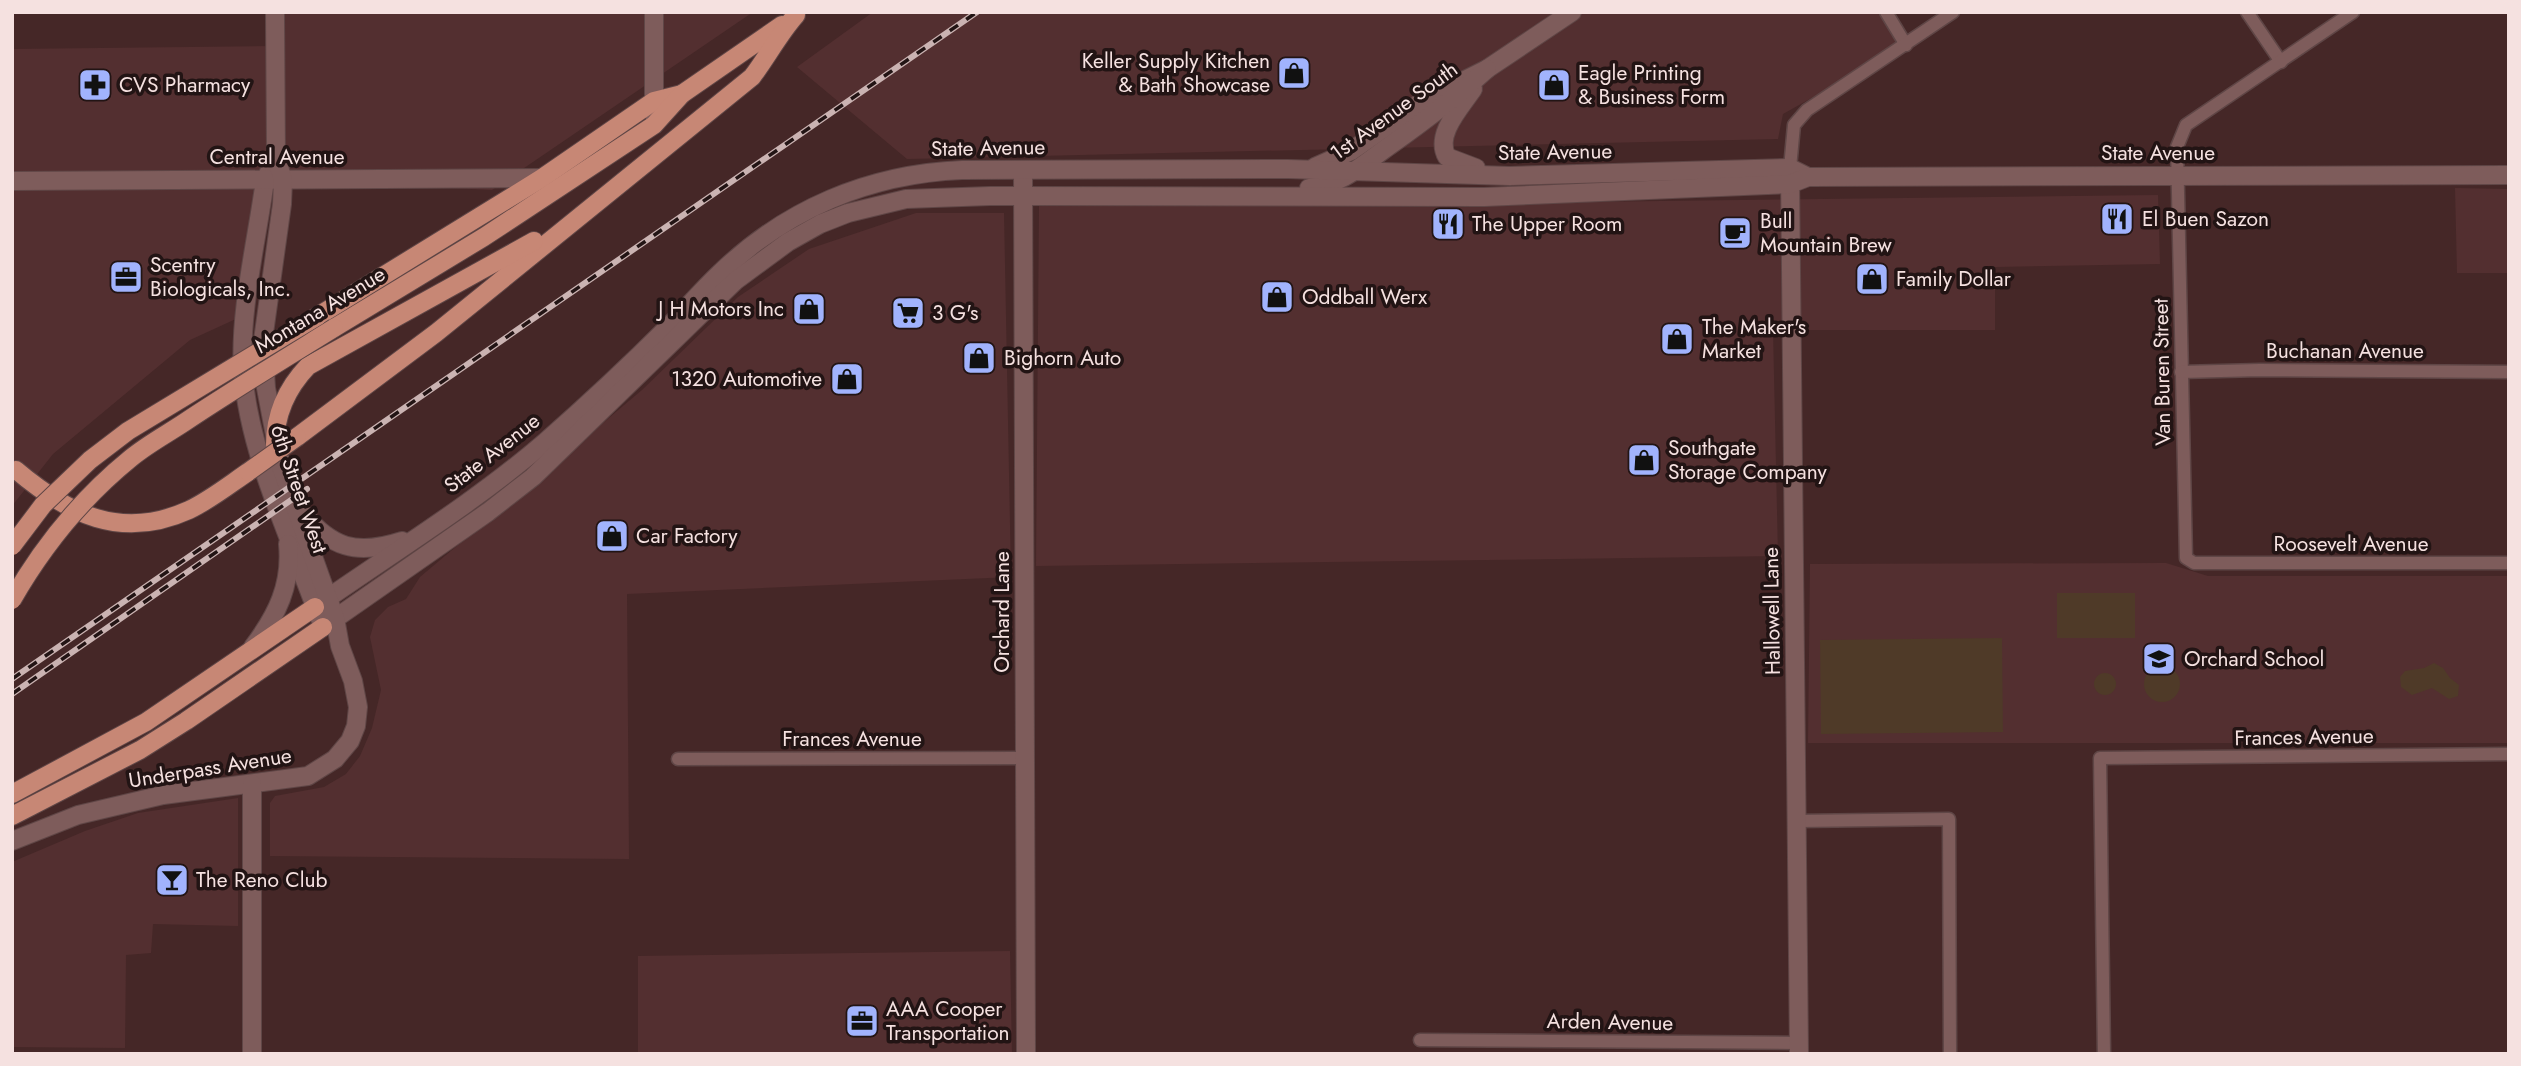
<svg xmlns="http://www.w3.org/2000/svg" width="2521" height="1066" font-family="Jost,sans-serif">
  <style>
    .built { fill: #532f30 }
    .green { fill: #4f3a28 }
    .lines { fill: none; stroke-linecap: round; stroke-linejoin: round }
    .street-casing { stroke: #5f4646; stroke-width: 15 }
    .secondary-casing { stroke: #5f4646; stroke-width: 20 }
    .primary-casing { stroke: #5f4646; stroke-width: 20 }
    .street { stroke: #7e5c5b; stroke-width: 12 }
    .secondary { stroke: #7e5c5b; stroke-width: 18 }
    .primary { stroke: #c78775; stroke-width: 18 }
    .rail-casing { stroke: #cab3b2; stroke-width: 6 }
    .rail { stroke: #221414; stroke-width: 3.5; stroke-dasharray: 10; stroke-linecap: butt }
    .primary-bridge-casing { stroke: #5f4646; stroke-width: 20; stroke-linecap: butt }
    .primary-bridge { stroke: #c78775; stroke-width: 18 }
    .labels { text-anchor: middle; stroke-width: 7; stroke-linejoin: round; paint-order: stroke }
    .poi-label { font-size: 21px; fill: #f5e1e0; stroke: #221414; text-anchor: start }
    .street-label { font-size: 21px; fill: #f5e1e0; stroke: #221414 }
  </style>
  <rect width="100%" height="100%" fill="#452727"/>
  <!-- built -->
  <g class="built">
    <path d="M278,12H753L492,190L283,180Z"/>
    <path d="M873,12H1886L1906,45L1783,114L1778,139L907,159L797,67Z"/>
    <path d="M275,46L276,157L238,318L190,340L53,454L12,506V49Z"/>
    <path d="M2455,188L2509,189V273H2457Z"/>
    <path d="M2158,195L2160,264L1995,267V330H1773L1778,556L1036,566L1039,206H1250Z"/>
    <path d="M916,213H1004L1011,577L627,594L629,859L270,856V803L275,796L324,787L346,774L360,756L372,728L381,690L370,637L375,620L388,607L406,599L420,577L642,390L738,297L809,249Z"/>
    <path d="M2166,563L2208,576H2509V743H1808L1810,564Z"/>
    <path d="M238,798V926L153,924L151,953L126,955L125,1048L12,1047V862L85,831L138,813Z"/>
    <path d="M1010,951L1012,1054H638V956Z"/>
  </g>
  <!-- green -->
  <g class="green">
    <rect x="2057" y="593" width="78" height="45"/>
    <path d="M2002,638L2003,732L1821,734L1820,640Z"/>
    <path d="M2434,663L2443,668L2450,678L2459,685L2458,696L2449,699L2432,688L2412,695L2401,687L2400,677L2405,671L2424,668Z"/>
    <circle cx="2162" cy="684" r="18"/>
    <circle cx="2105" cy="684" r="11"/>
  </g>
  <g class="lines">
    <defs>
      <g id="street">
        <path d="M1886,12L1906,45"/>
        <path d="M2247,12L2281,62"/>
        <path d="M2353,12L2186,125L2177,147L2186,558L2194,563H2509"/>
        <path d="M1790,168L1794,125L1807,110L1953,12"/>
        <path d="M2181,372L2260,370L2509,372"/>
        <path d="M678,759L1025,758"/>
        <path d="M1798,821L1949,819L1950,1054"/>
        <path d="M1420,1040L1799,1043"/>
        <path d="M2104,1054L2100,758L2509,754"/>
      </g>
      <g id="secondary">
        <path d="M654,12V115"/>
        <path d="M1473,89C1461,107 1434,135 1447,157L1476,168"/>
        <path d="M1315,167L1351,151L1423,101L1487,69L1572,12"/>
        <path d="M270,170L265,180C257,240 239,312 243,372C249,454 291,539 319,617"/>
        <path d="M1023,170L1026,1054"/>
        <path d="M1790,172L1799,1054"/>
        <path d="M12,181L542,178"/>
        <path d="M1309,188C1340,186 1365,163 1389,146C1423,122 1456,97 1487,69"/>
        <path d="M301,511C331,548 356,556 402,541"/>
        <path d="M315,607C392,553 473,504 544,443C586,406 628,367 668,327C685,310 701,291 719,274C786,209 869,174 962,170L1288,169L1510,176L1790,168L1808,177"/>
        <path d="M323,627L488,512L533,477L735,281L788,242L820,224L848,213L906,199L990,196L1484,197L1790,184L1808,177L2509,175"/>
        <path d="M253,647C277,615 292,585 288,544"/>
        <path d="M12,841L78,815L163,795L308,776L335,759L350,741L356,726L358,707L353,681L340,646L335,618L281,467L266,388L263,340L282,204L283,180L276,157L275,12"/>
        <path d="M252,1054V784"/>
      </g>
      <g id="primary">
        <path d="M318,316L542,178L654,101L682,94"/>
        <path d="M334,328L484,237L654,125L682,94L782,25"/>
        <path d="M297,437L436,333L752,77C768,56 779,34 796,15"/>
        <path d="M275,445C275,414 287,388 308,366L534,241"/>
        <path d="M16,470C68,514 121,541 189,510C210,500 229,485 248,472"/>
        <path d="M12,794L146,722L315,607"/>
        <path d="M12,816L140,750L186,721L323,627"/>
      </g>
    </defs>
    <!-- street casing -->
    <use href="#street" class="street-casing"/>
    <!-- secondary casing -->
    <use href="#secondary" class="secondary-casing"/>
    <!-- primary casing -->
    <use href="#primary" class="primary-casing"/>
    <!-- street -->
    <use href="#street" class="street"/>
    <!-- secondary -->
    <use href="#secondary" class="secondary"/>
    <!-- primary -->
    <use href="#primary" class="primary"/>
    <defs>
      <g id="rail">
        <path d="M12,679L977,12"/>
        <path d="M12,694L307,489"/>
      </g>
    </defs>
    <!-- rail casing -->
    <use href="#rail" class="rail-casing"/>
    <!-- rail -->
    <use href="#rail" class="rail"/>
    <defs>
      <g id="primary-bridge">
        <path d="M248,472L297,437"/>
        <path d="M12,546L43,505L90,460L128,431L318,316"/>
        <path d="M12,600C43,546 83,497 131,458C148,444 167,434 185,422C233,390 284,359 334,328"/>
      </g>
    </defs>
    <!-- primary-bridge casing -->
    <use href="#primary-bridge" class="primary-bridge-casing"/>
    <!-- primary-bridge -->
    <use href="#primary-bridge" class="primary-bridge"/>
  </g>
  <!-- icons -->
  <defs>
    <symbol id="shop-square" viewBox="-11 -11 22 22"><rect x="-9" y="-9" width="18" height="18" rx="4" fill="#a1b3fd" stroke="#221414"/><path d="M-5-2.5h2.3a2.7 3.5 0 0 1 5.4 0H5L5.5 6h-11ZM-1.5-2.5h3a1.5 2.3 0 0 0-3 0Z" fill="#111"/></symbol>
    <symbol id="pharmacy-square" viewBox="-11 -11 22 22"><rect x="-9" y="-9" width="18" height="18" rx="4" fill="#a1b3fd" stroke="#221414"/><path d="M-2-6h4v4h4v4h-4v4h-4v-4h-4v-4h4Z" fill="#111"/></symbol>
    <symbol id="restaurant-square" viewBox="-11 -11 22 22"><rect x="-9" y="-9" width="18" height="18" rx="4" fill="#a1b3fd" stroke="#221414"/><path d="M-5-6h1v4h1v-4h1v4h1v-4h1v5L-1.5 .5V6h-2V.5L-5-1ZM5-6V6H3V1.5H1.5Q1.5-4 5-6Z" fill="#111"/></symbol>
    <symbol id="cafe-square" viewBox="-11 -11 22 22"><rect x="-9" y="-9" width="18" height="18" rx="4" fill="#a1b3fd" stroke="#221414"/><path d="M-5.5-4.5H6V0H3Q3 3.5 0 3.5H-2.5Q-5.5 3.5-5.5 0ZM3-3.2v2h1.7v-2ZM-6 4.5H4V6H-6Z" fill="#111"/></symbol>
    <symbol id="office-square" viewBox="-11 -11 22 22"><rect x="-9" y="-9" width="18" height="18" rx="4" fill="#a1b3fd" stroke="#221414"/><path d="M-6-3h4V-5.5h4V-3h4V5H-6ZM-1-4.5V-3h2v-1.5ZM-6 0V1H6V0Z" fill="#111"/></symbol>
    <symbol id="supermarket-square" viewBox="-11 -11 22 22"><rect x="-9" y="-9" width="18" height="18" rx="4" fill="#a1b3fd" stroke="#221414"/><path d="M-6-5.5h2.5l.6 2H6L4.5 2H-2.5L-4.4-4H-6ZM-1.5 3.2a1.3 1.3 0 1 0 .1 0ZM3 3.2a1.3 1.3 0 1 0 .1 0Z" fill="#111"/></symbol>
    <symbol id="school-square" viewBox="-11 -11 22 22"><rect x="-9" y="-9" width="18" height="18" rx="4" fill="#a1b3fd" stroke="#221414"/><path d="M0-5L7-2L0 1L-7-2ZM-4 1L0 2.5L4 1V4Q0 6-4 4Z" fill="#111"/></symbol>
    <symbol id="bar-square" viewBox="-11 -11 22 22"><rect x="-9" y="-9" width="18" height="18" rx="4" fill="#a1b3fd" stroke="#221414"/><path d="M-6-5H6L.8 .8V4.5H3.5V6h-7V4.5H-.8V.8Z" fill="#111"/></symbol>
  </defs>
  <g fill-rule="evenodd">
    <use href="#shop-square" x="1275" y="54" width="38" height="38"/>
    <use href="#pharmacy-square" x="76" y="66" width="38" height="38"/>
    <use href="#shop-square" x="1535" y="66" width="38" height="38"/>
    <use href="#restaurant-square" x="2098" y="200" width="38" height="38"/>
    <use href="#restaurant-square" x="1429" y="205" width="38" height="38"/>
    <use href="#cafe-square" x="1716" y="214" width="38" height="38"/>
    <use href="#office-square" x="107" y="258" width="38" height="38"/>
    <use href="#shop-square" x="1853" y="260" width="38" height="38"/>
    <use href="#shop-square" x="1258" y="278" width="38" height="38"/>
    <use href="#shop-square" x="790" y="290" width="38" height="38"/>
    <use href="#supermarket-square" x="889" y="294" width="38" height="38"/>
    <use href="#shop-square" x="1658" y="320" width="38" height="38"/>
    <use href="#shop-square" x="960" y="339" width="38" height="38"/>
    <use href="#shop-square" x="828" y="360" width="38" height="38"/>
    <use href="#shop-square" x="1625" y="441" width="38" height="38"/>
    <use href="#shop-square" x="593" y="517" width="38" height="38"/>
    <use href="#school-square" x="2140" y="640" width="38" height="38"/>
    <use href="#bar-square" x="153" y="861" width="38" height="38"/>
    <use href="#office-square" x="843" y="1002" width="38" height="38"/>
  </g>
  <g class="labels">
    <!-- poi labels -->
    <g class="poi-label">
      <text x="1270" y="68" text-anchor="end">Keller Supply Kitchen<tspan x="1270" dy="24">&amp; Bath Showcase</tspan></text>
      <text x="1578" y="80">Eagle Printing<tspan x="1578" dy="24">&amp; Business Form</tspan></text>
      <text x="119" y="92">CVS Pharmacy</text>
      <text x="2142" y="226">El Buen Sazon</text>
      <text x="1760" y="228">Bull<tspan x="1760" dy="24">Mountain Brew</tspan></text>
      <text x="1472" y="231">The Upper Room</text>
      <text x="150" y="272">Scentry<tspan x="150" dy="24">Biologicals, Inc.</tspan></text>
      <text x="1896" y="286">Family Dollar</text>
      <text x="1302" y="304">Oddball Werx</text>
      <text x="784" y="316" text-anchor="end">J H Motors Inc</text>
      <text x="932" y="320">3 G's</text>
      <text x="1702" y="334">The Maker's<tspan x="1702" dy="24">Market</tspan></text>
      <text x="1004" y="365">Bighorn Auto</text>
      <text x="822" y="386" text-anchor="end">1320 Automotive</text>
      <text x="1668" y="455">Southgate<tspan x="1668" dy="24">Storage Company</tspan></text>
      <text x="636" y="543">Car Factory</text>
      <text x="2184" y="666">Orchard School</text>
      <text x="196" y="887">The Reno Club</text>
      <text x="886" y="1016">AAA Cooper<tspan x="886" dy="24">Transportation</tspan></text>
    </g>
    <!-- street labels -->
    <g class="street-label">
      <text transform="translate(1394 111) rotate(-36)" y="7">1st Avenue South</text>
      <text transform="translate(988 148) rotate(-1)" y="7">State Avenue</text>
      <text transform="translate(1555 152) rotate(-1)" y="7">State Avenue</text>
      <text x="2158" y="160">State Avenue</text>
      <text x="277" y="164">Central Avenue</text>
      <text transform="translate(320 310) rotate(-31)" y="7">Montana Avenue</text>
      <text x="2345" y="358">Buchanan Avenue</text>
      <text transform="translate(2162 372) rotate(-91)" y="7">Van Buren Street</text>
      <text transform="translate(492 453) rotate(-38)" y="7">State Avenue</text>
      <text transform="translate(299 489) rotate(71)" y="7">6th Street West</text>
      <text x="2351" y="551">Roosevelt Avenue</text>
      <text transform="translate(1772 611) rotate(-91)" y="7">Hallowell Lane</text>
      <text transform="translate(1002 612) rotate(-90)" y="7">Orchard Lane</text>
      <text transform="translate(2304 737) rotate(-1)" y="7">Frances Avenue</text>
      <text x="852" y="746">Frances Avenue</text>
      <text transform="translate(210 768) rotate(-9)" y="7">Underpass Avenue</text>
      <text transform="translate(1610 1022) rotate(1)" y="7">Arden Avenue</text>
    </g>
  </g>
  <!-- border -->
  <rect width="2521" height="1066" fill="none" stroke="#f5e1e0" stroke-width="28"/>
</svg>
